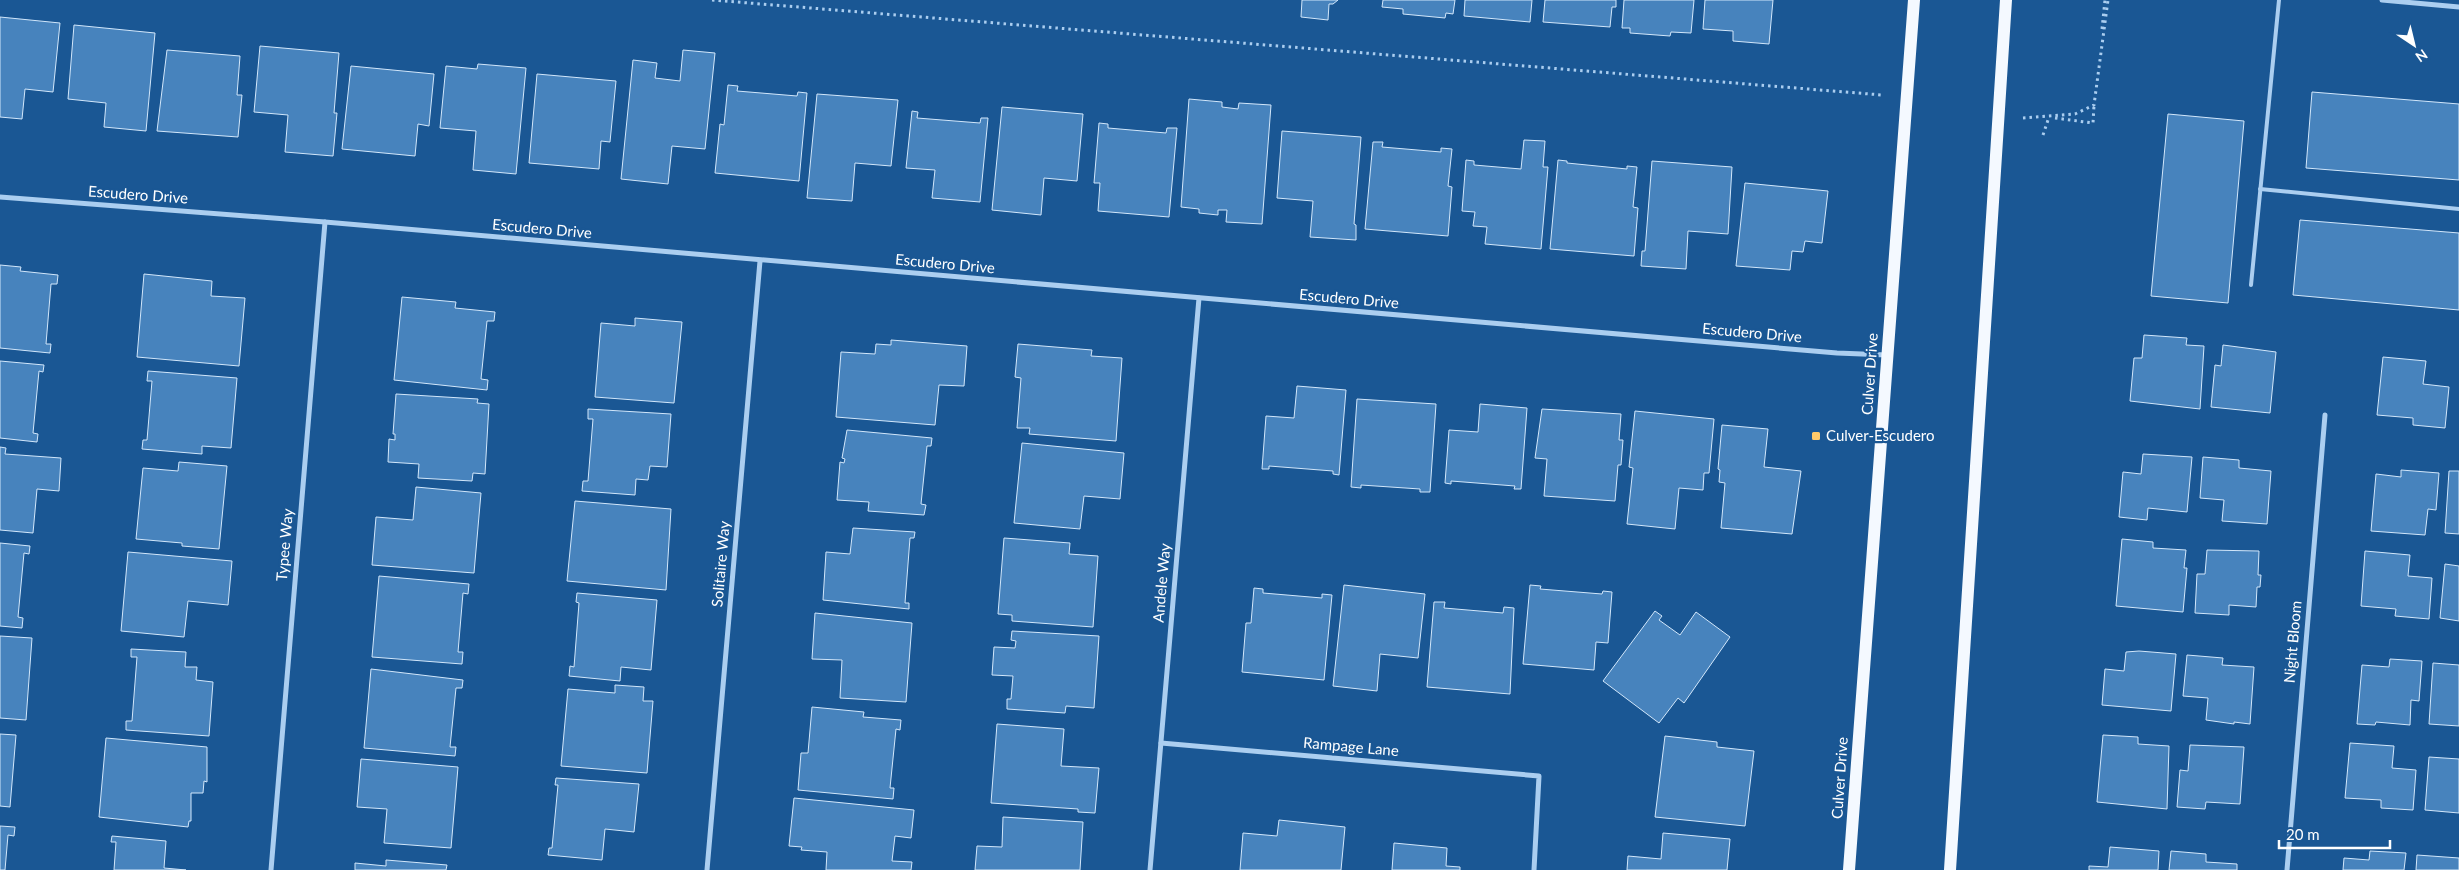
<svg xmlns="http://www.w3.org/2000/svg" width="2459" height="870" font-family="Lato,sans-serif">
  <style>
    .building { fill: #4783bd; stroke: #d2e7fb }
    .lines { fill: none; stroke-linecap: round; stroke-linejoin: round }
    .path { stroke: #abcef0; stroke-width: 3; stroke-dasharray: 2.5 4; stroke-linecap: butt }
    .service { stroke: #abcef0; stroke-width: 4 }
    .minor { stroke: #abcef0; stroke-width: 5 }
    .primary { stroke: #f4f9ff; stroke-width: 12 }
    .poi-dot { fill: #ffca6a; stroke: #1a5794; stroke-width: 2 }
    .labels { text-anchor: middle; stroke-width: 4.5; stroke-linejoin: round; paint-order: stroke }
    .street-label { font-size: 15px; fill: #fff; stroke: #1a5794 }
    .poi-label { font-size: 15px; fill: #fff; stroke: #1a5794; text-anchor: start }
  </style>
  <rect width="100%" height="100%" fill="#1a5794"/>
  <!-- building -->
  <g class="building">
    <path d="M1302,0H1338L1333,4H1329L1328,20L1301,17Z"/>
    <path d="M1383,0H1455L1453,14L1446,13L1445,18L1403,14V9L1382,7Z"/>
    <path d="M1465,0H1532L1530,22L1464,16Z"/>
    <path d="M1545,0H1616V7H1612L1610,27L1543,22Z"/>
    <path d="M1624,0H1694L1691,33L1671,32L1670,36L1630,33V28H1622Z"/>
    <path d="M1705,0H1773L1769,44L1733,41V31L1703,29Z"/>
    <path d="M0,17L60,23L53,92L25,89L22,119L0,117Z"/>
    <path d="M74,25L155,33L146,131L104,127L106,103L68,99Z"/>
    <path d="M260,46L339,53L334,113H337L333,156L285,152L288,115L254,112Z"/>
    <path d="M167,50L240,56L237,95H242L238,137L157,131Z"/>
    <path d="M683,50L715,53L705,149L672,146L668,184L621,179L633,60L657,63L655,78L680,81Z"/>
    <path d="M478,64L526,68L516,174L473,170L476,131L440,128L446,66L477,69Z"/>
    <path d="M351,66L434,74L429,126L418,124L415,156L342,149Z"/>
    <path d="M537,74L616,81L610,142L601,141L599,169L529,163Z"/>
    <path d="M728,85L738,86L737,91L797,96L798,92L807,93L799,181L715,173L720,124L724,125Z"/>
    <path d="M2312,92L2459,104V180L2306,168Z"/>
    <path d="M817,94L898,100L891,166L855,163L852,201L807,198Z"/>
    <path d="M1189,99L1222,102V107L1238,109L1239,103L1271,105L1262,224L1226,222L1227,210H1218V215L1199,213V209L1181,207Z"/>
    <path d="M1002,107L1083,114L1077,181L1044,178L1041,215L992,210Z"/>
    <path d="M912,111L918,112L917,118L980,123L981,118H988L980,202L932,198L935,170L906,168Z"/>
    <path d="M2168,114L2244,121L2228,303L2151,296Z"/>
    <path d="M1099,123L1108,124V128L1166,133L1167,128H1177L1169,217L1098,211L1100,183H1094Z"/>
    <path d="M1282,131L1361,137L1354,224L1356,225V240L1310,237L1313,201L1277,198Z"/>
    <path d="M1524,140L1545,141L1543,167H1548L1541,249L1485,244L1487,227L1473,226L1475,212L1462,211L1466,160L1474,161V165L1521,169Z"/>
    <path d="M1373,142H1383L1382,147L1441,152V148L1452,149L1448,186L1452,187L1448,236L1365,229Z"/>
    <path d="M1558,160L1567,161V163L1627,169V166L1637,167L1633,207L1638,208L1634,256L1550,249Z"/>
    <path d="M1652,161L1732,167L1728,234L1688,231L1686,269L1641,266L1642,251H1645Z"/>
    <path d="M1745,183L1828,191L1822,243L1805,241L1803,252L1792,251L1790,270L1736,266Z"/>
    <path d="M2300,220L2459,233V310L2293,295Z"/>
    <path d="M0,265L21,267L20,271L58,275L57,284H51L46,344H51L50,353L0,348Z"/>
    <path d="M144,274L212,281L211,296L245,298L239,366L137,357Z"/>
    <path d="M402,297L456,302L455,308L495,312L494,321H487L481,379L488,380L487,390L394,380Z"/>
    <path d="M635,318L682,322L674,403L595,397L601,323L635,326Z"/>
    <path d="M2144,335L2187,338L2186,345L2204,346L2200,409L2130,401L2134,358H2142Z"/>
    <path d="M891,340L967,346L964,386L939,385L935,425L836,417L841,352L875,354L876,344L891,345Z"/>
    <path d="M1018,344L1092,350L1091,356L1122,358L1116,441L1029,434L1030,428H1017L1021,378L1015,377Z"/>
    <path d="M2223,345L2276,352L2270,413L2211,407L2215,365L2221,366Z"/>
    <path d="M2383,357L2426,361L2423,384L2449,387L2445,428L2413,425V418L2377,415Z"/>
    <path d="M0,361L44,365L43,372L39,371L33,433L38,434L37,442L0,438Z"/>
    <path d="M148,371L237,378L231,448L202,446V454L142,449L143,440H147L152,381H147Z"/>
    <path d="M1297,386L1346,390L1339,475L1333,474V471L1269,466V469H1262L1266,416L1294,418Z"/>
    <path d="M396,394L478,399L477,403L489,404L485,474L473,473L472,481L418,478L419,464L388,462L389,439L395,440V434H393Z"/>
    <path d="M1357,399L1436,404L1430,492H1420V489L1361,485V488L1351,487Z"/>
    <path d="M1480,404L1527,408L1521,489H1514L1515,486L1451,481V484L1445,483L1449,430L1478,432Z"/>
    <path d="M588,409L671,414L667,467L650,466L648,480L636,479L635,495L582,491L583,481H588L593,419H588Z"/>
    <path d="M1542,409L1621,414L1619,440H1623L1621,465H1618L1615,501L1544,496L1547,459L1535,458Z"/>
    <path d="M1635,411L1714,419L1709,473H1704L1703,490L1679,488L1675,529L1627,524L1633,468L1629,467Z"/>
    <path d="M1722,425L1768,429L1764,467L1801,471L1792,534L1721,528L1725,483L1719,482L1720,470L1718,469Z"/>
    <path d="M847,430L932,438L931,446H927L921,504L926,505L924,515L868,511L869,502L837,500L840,462L844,463L845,459L842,458Z"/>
    <path d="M1022,443L1124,453L1120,499L1084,496L1080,529L1014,523Z"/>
    <path d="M0,447L6,448L5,454L61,458L59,491L37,489L33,533L0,530Z"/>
    <path d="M2143,454L2192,457L2187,512L2148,508L2147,520L2119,517L2123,472L2141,474Z"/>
    <path d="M2203,457L2239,460V468L2271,471L2267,524L2222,521L2224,500L2200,498Z"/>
    <path d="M179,462L227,466L219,549L182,546V543L136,539L143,468L178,471Z"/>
    <path d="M2401,470L2439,473L2436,510L2428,509L2425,535L2371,531L2376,474L2401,477Z"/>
    <path d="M2449,471H2459V534L2445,533Z"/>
    <path d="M416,487L481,493L474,573L372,565L376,517L413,520Z"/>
    <path d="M575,501L671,509L666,590L567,581Z"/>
    <path d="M853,528L915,532L914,538H910L905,603H909V609L823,600L826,552L850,554Z"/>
    <path d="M1004,538L1070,543L1069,554L1098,556L1093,627L1012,621V615L998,614Z"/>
    <path d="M2122,539L2153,542V548L2186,550L2184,568H2187L2183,612L2116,606Z"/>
    <path d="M0,543L30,546L29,554L24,553L18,617L23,618L22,628L0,626Z"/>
    <path d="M2207,550L2259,551L2258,575H2261L2260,587H2257L2256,607L2229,605V615L2195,613L2197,574H2205Z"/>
    <path d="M2365,551L2410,555L2408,576L2432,578L2429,619L2395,616L2396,609L2361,606Z"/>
    <path d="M128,552L232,561L228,605L188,601L184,637L121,631Z"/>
    <path d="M2445,564L2459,566V621L2440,618Z"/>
    <path d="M379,576L469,584L468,594L463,593L458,652H463L462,664L372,657Z"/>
    <path d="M1344,585L1425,594L1418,658L1380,654L1377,691L1333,686Z"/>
    <path d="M1530,585L1541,586L1540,589L1602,594L1603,591L1612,592L1608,643L1596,642L1594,670L1523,664Z"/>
    <path d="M1254,588L1263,589V593L1322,598V594L1332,595L1324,680L1242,672L1246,623H1251Z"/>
    <path d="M577,593L657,600L651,670L621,667L620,681L569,676L570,666L574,667L579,603L576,602Z"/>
    <path d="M1434,602H1445L1444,608L1503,613L1504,607L1514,608L1510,694L1427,687Z"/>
    <path d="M1655,611L1662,616L1659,620L1680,635L1696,612L1730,637L1684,703L1678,698L1659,723L1603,681Z"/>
    <path d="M815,613L912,623L906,702L840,698L842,660L812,659Z"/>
    <path d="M1012,631L1099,636L1094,708L1066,706L1065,713L1007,709V699H1011L1013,676L992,675L994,647L1015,648L1016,641L1011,640Z"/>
    <path d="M0,636L32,638L26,720L0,718Z"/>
    <path d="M131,649L186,652L185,667H197L196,680L213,682L209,736L126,730V721H132L137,657H131Z"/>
    <path d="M2139,651L2176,654L2171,711L2102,705L2105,669L2124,671L2126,652Z"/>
    <path d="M2187,655L2223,658L2222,665L2254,667L2250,724L2234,722V724L2206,720L2208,698L2183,696Z"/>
    <path d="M2390,659L2422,661L2419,701L2411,700L2410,725L2376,722L2375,725L2357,724L2362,665L2389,667Z"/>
    <path d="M2433,663L2459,665V726L2429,724Z"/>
    <path d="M371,669L463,680L462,688H456L450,747H456L455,756L364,748Z"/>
    <path d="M615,685L644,687L643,701H653L647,773L561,766L568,689L615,693Z"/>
    <path d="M812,707L864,712L863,717L901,720L900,730L896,729L890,788H894L893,799L798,790L801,753H808Z"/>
    <path d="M997,724L1064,729L1061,766L1099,768L1095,813L1078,812V809L991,803Z"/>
    <path d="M0,734L16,735L10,807L0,806Z"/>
    <path d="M2103,735L2138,737V744L2169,746L2167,809L2097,802Z"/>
    <path d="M1665,736L1717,742V747L1754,751L1745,826L1655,817Z"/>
    <path d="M106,738L207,747V782L204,781L203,793H191V821H189L188,827L99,817Z"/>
    <path d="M2350,743L2394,746L2392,768L2416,770L2413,810L2381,808V800L2345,798Z"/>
    <path d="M2190,745L2244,747L2240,804L2206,802L2205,809L2177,807L2180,770L2188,771Z"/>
    <path d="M2429,757L2459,759V813L2425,810Z"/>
    <path d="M361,759L458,767L451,848L384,843L387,809L357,807Z"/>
    <path d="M556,778L639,784L634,832L605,829L602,860L548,855L549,848H552L558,785H555Z"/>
    <path d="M794,798L914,810L911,838L895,836L892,861L912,862L911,870H826L827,852L801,850L802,847L789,846Z"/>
    <path d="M1003,817L1083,822L1080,870H975L977,846L1002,847Z"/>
    <path d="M1279,820L1345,827L1341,870H1240L1243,833L1277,836Z"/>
    <path d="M0,826L15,827L14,836L8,835L5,870H0Z"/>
    <path d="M1663,833L1730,839L1727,870H1627L1628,856L1661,859Z"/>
    <path d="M112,836L166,841L164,868L186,870H114L116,842H111Z"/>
    <path d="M1394,843L1447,848L1446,866L1460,867V870H1392Z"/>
    <path d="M2110,847L2159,851L2158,870H2089V866L2108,867Z"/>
    <path d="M2171,851L2206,854V862L2237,864V870H2169Z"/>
    <path d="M2370,851L2406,853L2404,870H2343L2344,858L2369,860Z"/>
    <path d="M2417,855L2459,858V870H2416Z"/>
    <path d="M386,860L447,865L446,870H355V863L386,866Z"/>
  </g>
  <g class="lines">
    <!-- path -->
    <g class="path">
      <path d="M712,0L1882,95"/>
      <path d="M2102,29L2105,0"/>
      <path d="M2023,118L2075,114L2094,105L2108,0"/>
      <path d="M2055,118L2093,123L2094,105"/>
      <path d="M2043,135L2049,117"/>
    </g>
    <!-- service -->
    <g class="service">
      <path d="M2260,189L2459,209"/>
      <path d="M2251,285L2279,0"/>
    </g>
    <!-- minor -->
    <g class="minor">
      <path d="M2382,0L2459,7"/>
      <path d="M0,197L325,222L1837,353L1887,355"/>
      <path d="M1161,743L1539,776L1534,870"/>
      <path d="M271,870L325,222"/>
      <path d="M707,870L760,261"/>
      <path d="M1150,870L1199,298"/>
      <path d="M2287,870L2325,415"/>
    </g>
    <!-- primary -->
    <g class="primary">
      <path d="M1849,870L1914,0"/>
      <path d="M1950,870L2006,0"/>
    </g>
  </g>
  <!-- markers -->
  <rect class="poi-dot" x="1811" y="431" width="10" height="10" rx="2.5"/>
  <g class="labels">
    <!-- street labels -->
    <g class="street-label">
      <text transform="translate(138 195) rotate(4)" y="5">Escudero Drive</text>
      <text transform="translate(542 229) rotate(5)" y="5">Escudero Drive</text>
      <text transform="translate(945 264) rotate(5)" y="5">Escudero Drive</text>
      <text transform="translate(1349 299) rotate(5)" y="5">Escudero Drive</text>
      <text transform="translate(1752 333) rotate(5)" y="5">Escudero Drive</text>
      <text transform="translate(1870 374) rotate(-86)" y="5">Culver Drive</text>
      <text transform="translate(285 545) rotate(-85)" y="5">Typee Way</text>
      <text transform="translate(721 564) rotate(-85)" y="5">Solitaire Way</text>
      <text transform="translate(1162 583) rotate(-85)" y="5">Andele Way</text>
      <text transform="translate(2293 642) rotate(-85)" y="5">Night Bloom</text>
      <text transform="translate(1351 747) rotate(5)" y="5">Rampage Lane</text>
      <text transform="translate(1840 778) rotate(-86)" y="5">Culver Drive</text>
    </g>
    <!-- poi labels -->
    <g class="poi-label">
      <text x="1826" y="441">Culver-Escudero</text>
    </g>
  </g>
  <!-- north arrow -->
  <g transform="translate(2414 45) rotate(145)" stroke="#1a5794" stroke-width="4" paint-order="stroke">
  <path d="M0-4L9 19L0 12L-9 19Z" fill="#ffffff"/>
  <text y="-8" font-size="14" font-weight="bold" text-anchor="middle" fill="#ffffff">N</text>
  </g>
  <!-- scale -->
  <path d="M2279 840v8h111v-8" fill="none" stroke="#ffffff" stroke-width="2.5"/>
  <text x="2286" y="840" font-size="15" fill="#ffffff" stroke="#1a5794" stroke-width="4" paint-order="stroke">20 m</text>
</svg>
